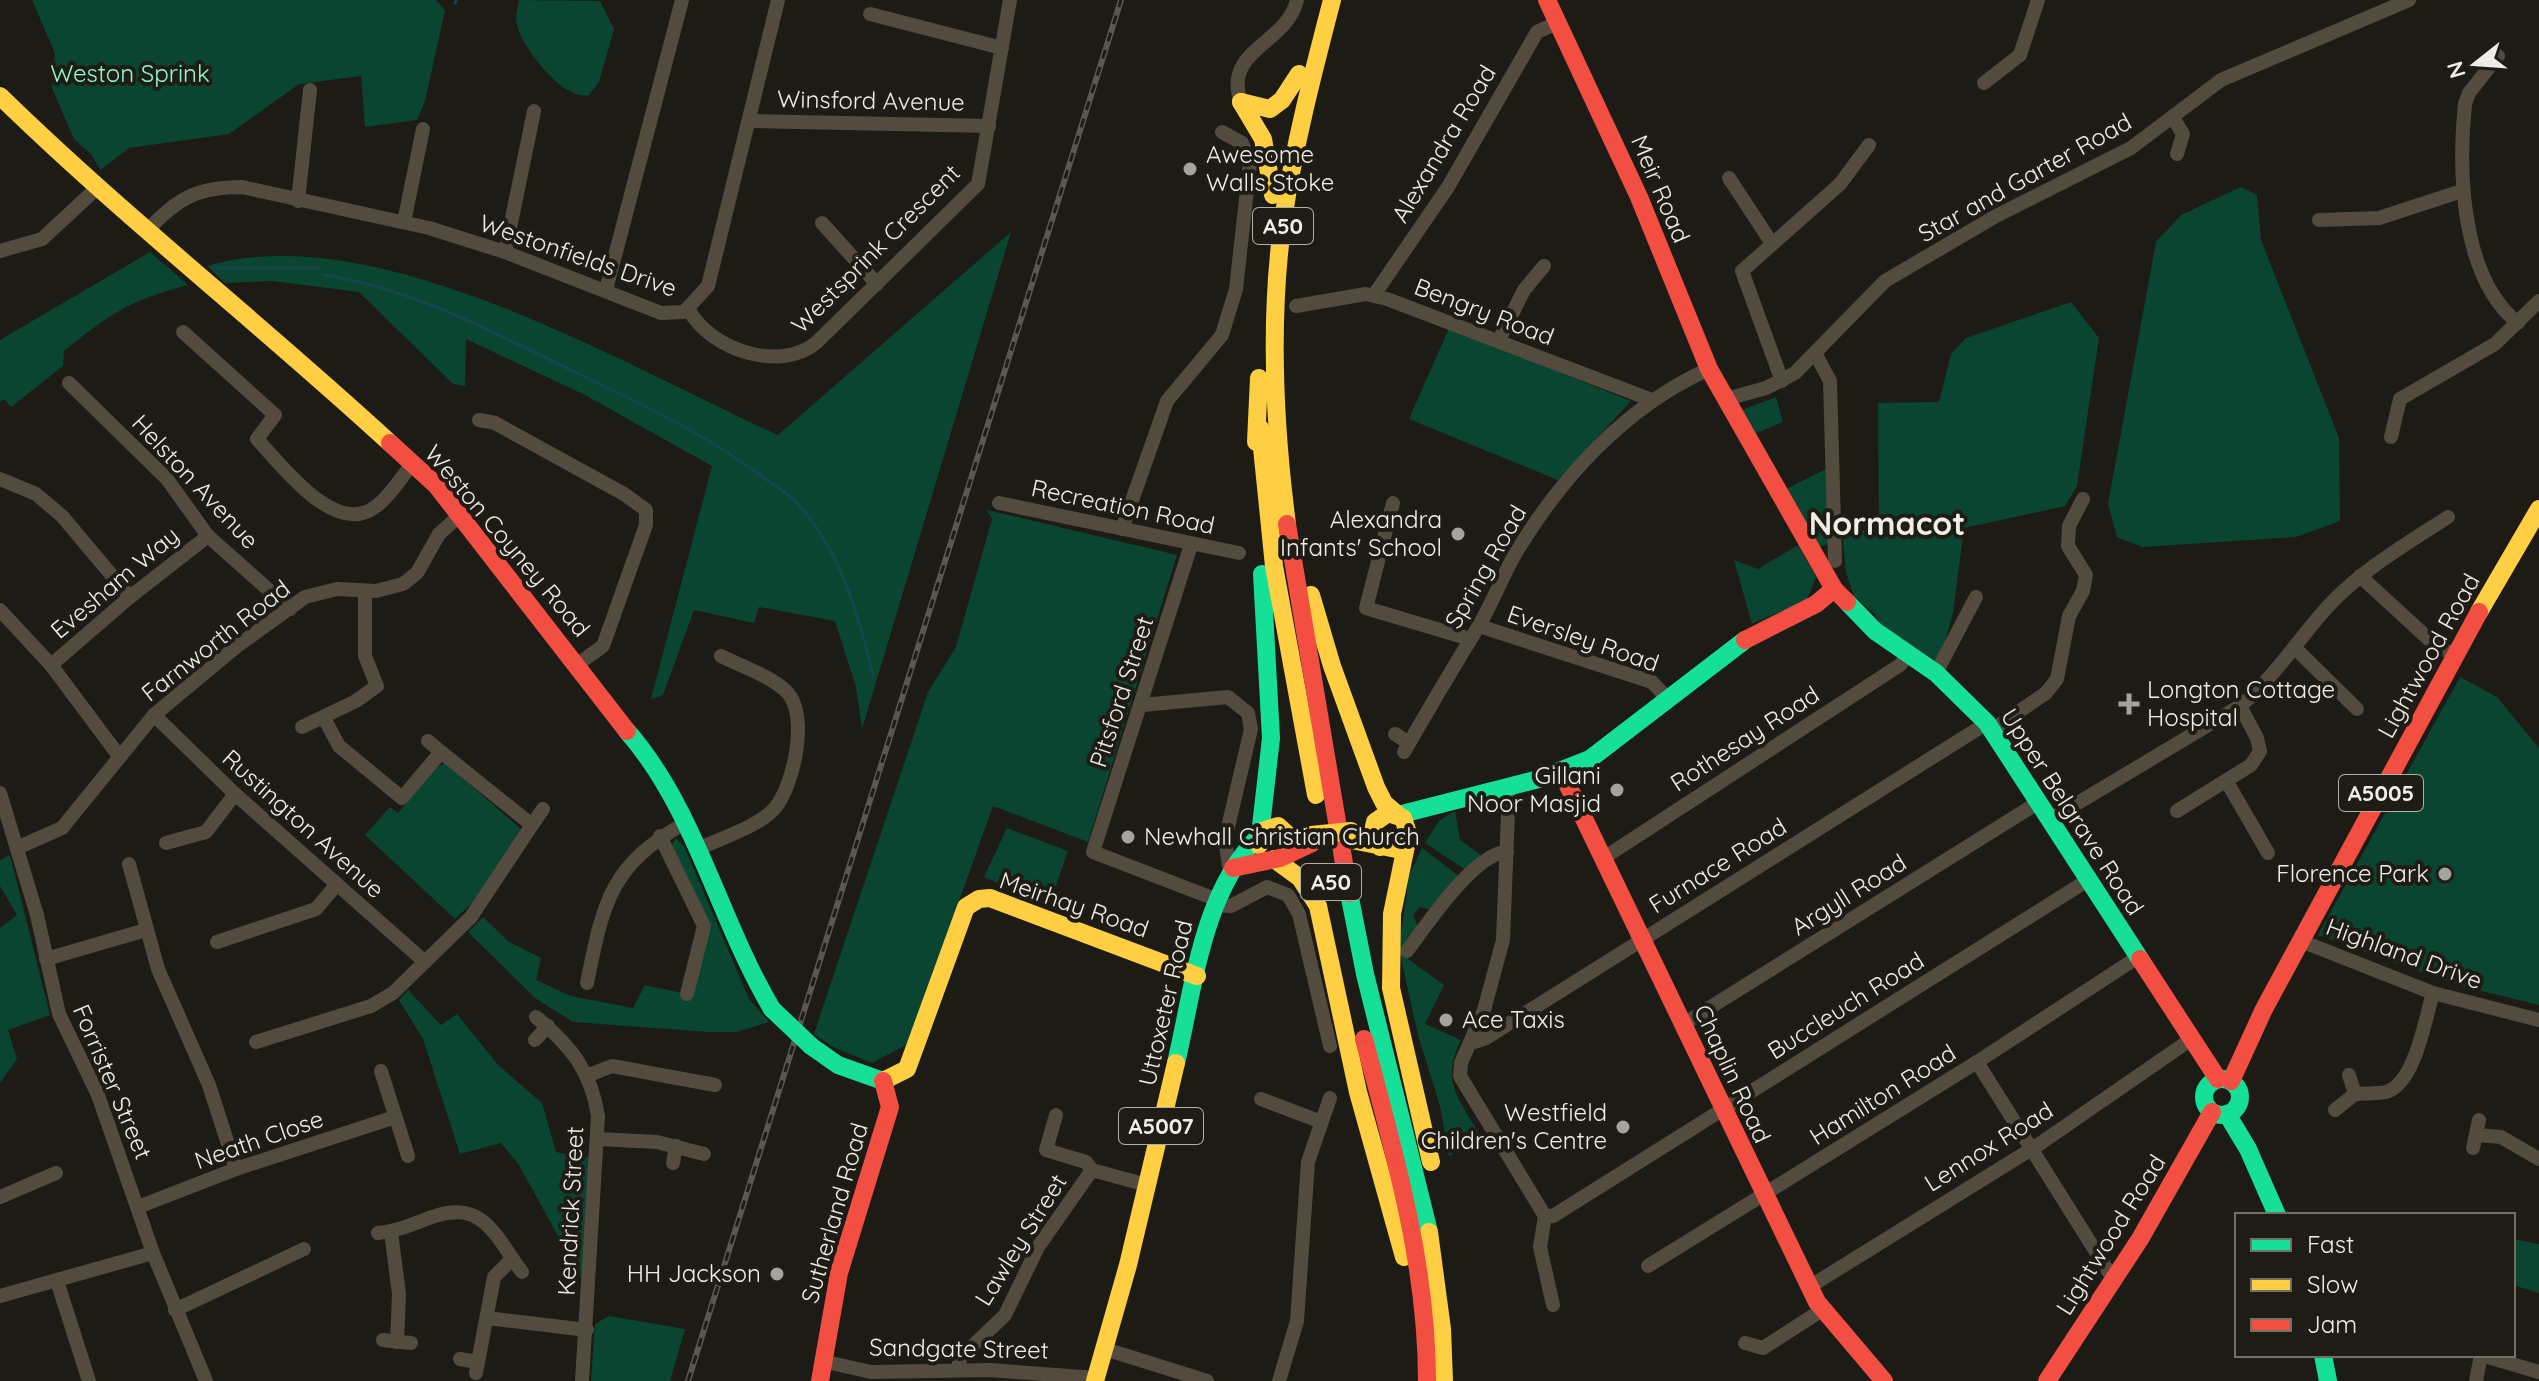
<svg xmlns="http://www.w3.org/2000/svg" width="2539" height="1381" font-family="Quicksand,sans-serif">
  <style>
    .green { fill: #0a4531 }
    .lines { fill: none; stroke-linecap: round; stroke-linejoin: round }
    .stream { stroke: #15454e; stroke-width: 3 }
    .street { stroke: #534c3e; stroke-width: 14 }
    .fast { stroke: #16e098; stroke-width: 18 }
    .slow { stroke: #ffcf43; stroke-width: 18 }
    .jam { stroke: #f24e42; stroke-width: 18 }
    .rail-casing { stroke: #5c574e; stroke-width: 6 }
    .rail { stroke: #1e1c14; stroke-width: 3; stroke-dasharray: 9; stroke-linecap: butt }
    .fast-bridge { stroke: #16e098; stroke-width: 18 }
    .slow-bridge { stroke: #ffcf43; stroke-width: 18 }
    .poi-dot { fill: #a4a49e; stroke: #1e1c14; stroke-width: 3 }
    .labels { text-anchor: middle; stroke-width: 8; stroke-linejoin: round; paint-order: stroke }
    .shield { fill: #1e1c14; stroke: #b0aea8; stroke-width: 2 }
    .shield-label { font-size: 22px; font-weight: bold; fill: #eeede8 }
    .park-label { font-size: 24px; fill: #8bfccb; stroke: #1e1c14 }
    .street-label { font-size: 24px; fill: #eeede8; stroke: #1e1c14 }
    .poi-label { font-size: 24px; fill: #eeede8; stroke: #1e1c14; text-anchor: end }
    .district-label { font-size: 32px; font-weight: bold; fill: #eeede8; stroke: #1e1c14 }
  </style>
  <rect width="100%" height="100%" fill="#1c1b16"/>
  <!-- green -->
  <g class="green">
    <path d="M32,0H436L445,10L425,101L417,120L365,127L361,76L299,84L229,134L129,148L100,170L92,155L74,139L52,88L55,53Z"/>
    <path d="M519,0L600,1L614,29L599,82L589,95C564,102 522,47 517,25C515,18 518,7 519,0Z"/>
    <path d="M2241,187L2257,195L2261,240L2339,438L2340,521L2296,537L2142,547L2117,537L2108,504L2156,242L2181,215Z"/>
    <path d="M1011,232L862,729L856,687L835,621L759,607L754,623L694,610L663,695L651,699L712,466L585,395L466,339L465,386L453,384L359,292L273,281L225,283L207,266C377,216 625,366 778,435Z"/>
    <path d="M150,252L188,285C132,299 108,315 64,351L63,366L11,407L4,399L0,402V340Z"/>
    <path d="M2071,302L2099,338L2077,486L2065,506L1964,528L1953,613L1940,660L1936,661L1882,627L1875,614L1854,596L1846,572L1842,531L1879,530L1878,403L1939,402L1951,354L1966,338Z"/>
    <path d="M1449,328L1631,401L1558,480L1409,419Z"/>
    <path d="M1776,397L1783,422L1756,433L1742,410Z"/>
    <path d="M1826,469L1828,544L1819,547L1786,489Z"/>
    <path d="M987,510L1177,555L1088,842L993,806L908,1044L872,1063L833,1047L814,1034L928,692L956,647L992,519Z"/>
    <path d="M1798,545L1816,577L1807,600L1752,624L1734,560L1758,569Z"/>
    <path d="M2460,677L2497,697L2539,748V1005L2461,986L2318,935Z"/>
    <path d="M445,763L521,829L472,903L455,919L365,835L390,807L398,813L437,767Z"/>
    <path d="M1455,811L1460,840L1481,855L1466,870L1425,843L1440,820Z"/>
    <path d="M1007,828L1068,851L1049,905L984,877Z"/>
    <path d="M676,838L685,848L749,999L769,1022L737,1032H709L573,1022L535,998L468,932L483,917L509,942L541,958L536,980L571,996L633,1008L645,985L686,994L704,926L672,845Z"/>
    <path d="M1422,848L1459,876L1433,906L1429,909L1420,907L1413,915L1418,927L1401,949L1408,959L1444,985L1425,1024L1461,1040C1440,1083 1459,1099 1481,1136L1449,1156L1440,1106L1418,1035L1399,949L1409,876Z"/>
    <path d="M10,855L50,1015L8,1030L17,1059L0,1083V928L17,915L0,886V860Z"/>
    <path d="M408,990L441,1025L457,1014L498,1065L542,1103L556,1152L590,1158L581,1278L519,1165L501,1143L460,1154L423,1039L399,1000Z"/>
    <path d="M2513,1239L2539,1244V1293L2513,1285Z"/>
    <path d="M609,1316L685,1329L670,1381H591L595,1324Z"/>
  </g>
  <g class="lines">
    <!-- stream -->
    <g class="stream">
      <path d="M455,3L456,0"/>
      <path d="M213,268H320"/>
      <path d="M325,275C424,292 490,332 579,374C643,405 708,435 764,478C775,486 789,494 798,504C840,550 859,616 873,675"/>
    </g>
    <!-- street -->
    <g class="street">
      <path d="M870,14L1002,48"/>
      <path d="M2498,56L2469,93L2465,104C2458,171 2461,278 2518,323"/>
      <path d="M1984,83L2020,55L2038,0"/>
      <path d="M1241,102C1222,50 1287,44 1297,0"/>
      <path d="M2173,118L2183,134L2177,154"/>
      <path d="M751,121L989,126"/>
      <path d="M1729,178L1771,242"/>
      <path d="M298,201L310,90"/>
      <path d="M2319,220L2379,218L2462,191"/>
      <path d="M404,222L423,129"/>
      <path d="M822,223L877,284"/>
      <path d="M147,231C177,198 198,187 242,187L429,228L505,252L661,313L684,312L708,286L778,0"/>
      <path d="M0,251L42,239L97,188"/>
      <path d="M505,252L534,111"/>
      <path d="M606,290L682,0"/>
      <path d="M1374,295L1448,187L1537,32L1557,23"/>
      <path d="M1296,306L1366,294L1387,299L1652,400"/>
      <path d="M689,310C710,349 779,373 816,343L978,184L1010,0"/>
      <path d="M183,332L275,415L257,439C280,464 328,527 366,512C385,505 401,477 414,462"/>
      <path d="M1499,340L1524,290L1544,266"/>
      <path d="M1816,355L1830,381L1835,561"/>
      <path d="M1782,381L1742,271L1840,184L1869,145"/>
      <path d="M69,383L167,479L208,536L290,609"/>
      <path d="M1726,399L1766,388L1795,373L1885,281L1996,216L2131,148L2221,80L2409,0"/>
      <path d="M479,420L495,423L624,494L646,510V525L603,646L578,664"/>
      <path d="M2391,437L2400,399L2495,344L2539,301"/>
      <path d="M0,479L36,494L62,516L130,597"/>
      <path d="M999,503L1239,553"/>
      <path d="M1393,503L1366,608L1470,639"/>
      <path d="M1122,529L1167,401L1222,335L1236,289L1250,163L1242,143L1222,132"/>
      <path d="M1191,545L1093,852L1215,899"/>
      <path d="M2360,576L2433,643L2454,655"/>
      <path d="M0,610L51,665L119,756"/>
      <path d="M1479,626L1652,682L1668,699"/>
      <path d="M2296,649L2357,709"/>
      <path d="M51,665L130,597L208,536"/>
      <path d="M1936,673L1976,597"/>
      <path d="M1142,705L1228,697L1248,713L1251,729L1225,840L1230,872"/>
      <path d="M154,715L235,794L425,962"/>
      <path d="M302,727L356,701L377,686L365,656V591"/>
      <path d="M1992,730L2046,693L2057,679L2069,616L2083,591L2086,575L2068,546L2069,526L2083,499"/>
      <path d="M1395,734L1409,743"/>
      <path d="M428,741L441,752"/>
      <path d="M1404,752C1428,710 1453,668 1478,627C1492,604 1501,579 1514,556C1560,478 1626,406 1709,369"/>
      <path d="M2227,782L2268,853"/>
      <path d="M1509,787L1503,940L1484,1010L1461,1063L1460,1076L1545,1216"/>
      <path d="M0,793L37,915L59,1014L98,1095L153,1253L206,1381"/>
      <path d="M2177,811L2251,765L2260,751L2257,738L2240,706"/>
      <path d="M2051,819L2240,706C2271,680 2291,650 2317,619C2351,576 2402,547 2448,517"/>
      <path d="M532,825L543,809"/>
      <path d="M660,836L704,926L687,994"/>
      <path d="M166,843L206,832L235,794"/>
      <path d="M19,847L62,828L154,715L237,646L305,597L337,589L376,591L403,584L417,573L439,534L460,515"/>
      <path d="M698,849C721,838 758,827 775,808C794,785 809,715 787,692C771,676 741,666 721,656"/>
      <path d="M1602,859L1900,665L1909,654"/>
      <path d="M129,864L158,969L209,1085L236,1169"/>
      <path d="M1214,905L1231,906L1267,887L1288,895L1299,914L1330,1046"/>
      <path d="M2301,941L2433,993L2539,1020"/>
      <path d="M217,942L316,909L337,884"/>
      <path d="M1407,951C1426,926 1475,852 1507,852"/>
      <path d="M46,959L146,930"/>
      <path d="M587,983C603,904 609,866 685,823"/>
      <path d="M536,1017C571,1046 591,1071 598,1116L582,1381"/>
      <path d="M1682,1025L2039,802"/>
      <path d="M535,1040L548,1026"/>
      <path d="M256,1042L371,1006L393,993L471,917L532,825L441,752L402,798L339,746L324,718"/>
      <path d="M1471,1043L1486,1038L1987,723"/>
      <path d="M1977,1062L2108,1271L2116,1276"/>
      <path d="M381,1071L408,1156"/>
      <path d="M589,1075L612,1066L715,1085"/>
      <path d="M2349,1075L2355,1094C2365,1093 2377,1094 2386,1092C2415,1084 2425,1019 2433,993"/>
      <path d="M1261,1099L1319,1121"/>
      <path d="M2335,1110L2355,1094"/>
      <path d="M1056,1115L1046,1150L1086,1162L1092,1170L1147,1185"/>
      <path d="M2477,1135L2501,1137L2539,1159"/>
      <path d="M599,1139L657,1142L704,1154"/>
      <path d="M2473,1148L2479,1120"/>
      <path d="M673,1163L676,1146"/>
      <path d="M0,1197L56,1173"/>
      <path d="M138,1207L236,1169L395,1117"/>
      <path d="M1545,1216H1553L2088,880"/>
      <path d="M1545,1216L1540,1247L1553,1305"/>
      <path d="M391,1232L399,1294L397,1342"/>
      <path d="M378,1233C398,1231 413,1224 432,1217C484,1198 496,1238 522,1272"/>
      <path d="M1648,1266L1977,1062L2138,957"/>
      <path d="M57,1281L89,1381"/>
      <path d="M1809,1287L2038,1145L2190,1040"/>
      <path d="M0,1296L153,1253"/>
      <path d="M175,1310L304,1249"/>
      <path d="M487,1318L587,1330"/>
      <path d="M383,1340L411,1343"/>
      <path d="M1745,1343L1763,1348L1822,1310"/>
      <path d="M1105,1349L1207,1381"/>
      <path d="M2481,1355L2539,1372"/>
      <path d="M460,1359L478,1362"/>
      <path d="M822,1361L871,1372L990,1370L1096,1378"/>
      <path d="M957,1370L961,1357L1005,1315L1038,1247L1092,1170"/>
      <path d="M476,1373L494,1277L512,1259"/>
      <path d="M1279,1381L1297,1321L1308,1162L1330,1098"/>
      <path d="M2476,1381L2481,1355"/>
    </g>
    <!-- fast -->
    <g class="fast">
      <path d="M1847,602L1875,631L1936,673L1987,723L2140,959"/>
      <path d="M627,731C696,810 719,920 772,1009"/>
      <path d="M1398,815L1539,779L1590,759L1745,640"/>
      <path d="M1260,835L1271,738L1262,574"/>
      <path d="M1349,893L1365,974L1429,1232"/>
      <path d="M811,1046L838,1065L883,1081"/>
      <path d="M1176,1063C1194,987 1202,893 1259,836"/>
      <circle cx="2222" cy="1097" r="18"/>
      <path d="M2227,1114L2248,1149L2277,1215"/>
      <path d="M2323,1355L2328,1381"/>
    </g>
    <!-- slow -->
    <g class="slow">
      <path d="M0,96C125,218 262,325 390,443"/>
      <path d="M1241,102L1263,139L1273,195"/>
      <path d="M1241,102L1270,109L1282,100L1299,74"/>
      <path d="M1260,428L1274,566L1316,795"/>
      <path d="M1256,442L1259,378"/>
      <path d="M1287,524C1274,424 1269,320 1283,220C1294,146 1313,73 1332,0"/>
      <path d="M1311,595L1332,666L1376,787L1384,803L1397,814"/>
      <path d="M2479,612L2539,509"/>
      <path d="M1352,840L1396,849L1409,836L1403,818L1388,813L1375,822L1372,835L1380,847"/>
      <path d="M1407,841L1392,914L1391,988L1431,1162"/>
      <path d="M1259,845L1262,831L1278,826L1290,837L1289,851"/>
      <path d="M1274,859L1300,878L1318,906L1358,1092L1404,1257"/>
      <path d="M883,1081L907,1069L966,907L979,899L990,898L1197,976"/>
      <path d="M1429,1232L1442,1329L1444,1381"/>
      <path d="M1095,1381L1128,1265L1176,1063"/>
    </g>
    <!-- jam -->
    <g class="jam">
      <path d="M1547,0L1639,197L1709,369L1834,589L1847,602"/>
      <path d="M390,443L436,485L627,731"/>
      <path d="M1287,524L1349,893"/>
      <path d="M1745,640L1816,604L1834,589"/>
      <path d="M1561,771L1817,1302L1884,1381"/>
      <path d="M1233,868L1280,858L1312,843"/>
      <path d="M2140,959L2218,1079"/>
      <path d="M1364,1039C1394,1152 1427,1263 1427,1381"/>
      <path d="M2231,1081L2264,1009L2479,612"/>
      <path d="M820,1381L839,1273L890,1107L883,1081"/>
      <path d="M2047,1381L2140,1239L2212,1112"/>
    </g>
    <defs>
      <path id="rail" d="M688,1381L1121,0"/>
    </defs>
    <!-- rail casing -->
    <use href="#rail" class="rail-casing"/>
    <!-- rail -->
    <use href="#rail" class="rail"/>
    <!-- fast-bridge -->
    <path class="fast-bridge" d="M772,1009L811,1046"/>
    <!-- slow-bridge -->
    <path class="slow-bridge" d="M1311,835L1351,831"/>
  </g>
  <!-- markers -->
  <g class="poi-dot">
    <circle cx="1190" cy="169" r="8"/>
    <circle cx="1458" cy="534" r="8"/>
    <path d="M2125 692h8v8h8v8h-8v8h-8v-8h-8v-8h8z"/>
    <circle cx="1617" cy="790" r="8"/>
    <circle cx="1128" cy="837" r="8"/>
    <circle cx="2445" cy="874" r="8"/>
    <circle cx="1446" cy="1020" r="8"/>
    <circle cx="1623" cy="1127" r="8"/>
    <circle cx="777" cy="1274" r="8"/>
  </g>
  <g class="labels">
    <!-- shield labels -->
    <g class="shield">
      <rect x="1253" y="208" width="60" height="36" rx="6"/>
      <rect x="2339" y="775" width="84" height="36" rx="6"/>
      <rect x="1301" y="864" width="60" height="36" rx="6"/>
      <rect x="1119" y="1108" width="84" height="36" rx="6"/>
    </g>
    <g class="shield-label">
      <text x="1283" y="234">A50</text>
      <text x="2381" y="801">A5005</text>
      <text x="1331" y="890">A50</text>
      <text x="1161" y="1134">A5007</text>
    </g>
    <!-- park labels -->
    <g class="park-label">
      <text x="130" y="82">Weston Sprink</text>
    </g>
    <!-- street labels -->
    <g class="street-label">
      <text transform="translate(871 101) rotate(1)" y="8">Winsford Avenue</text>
      <text transform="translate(1444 144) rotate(-59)" y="8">Alexandra Road</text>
      <text transform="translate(2025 178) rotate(-29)" y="8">Star and Garter Road</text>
      <text transform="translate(1660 189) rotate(67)" y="8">Meir Road</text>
      <text transform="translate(876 249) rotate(-45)" y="8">Westsprink Crescent</text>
      <text transform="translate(578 256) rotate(19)" y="8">Westonfields Drive</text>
      <text transform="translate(1484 312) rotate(21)" y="8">Bengry Road</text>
      <text transform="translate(195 482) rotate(47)" y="8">Helston Avenue</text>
      <text transform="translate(1123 507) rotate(12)" y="8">Recreation Road</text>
      <text transform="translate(507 541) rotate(50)" y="8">Weston Coyney Road</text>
      <text transform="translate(1486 567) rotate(-60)" y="8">Spring Road</text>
      <text transform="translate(115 583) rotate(-40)" y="8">Evesham Way</text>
      <text transform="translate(1583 639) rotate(19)" y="8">Eversley Road</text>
      <text transform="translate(216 641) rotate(-38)" y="8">Farnworth Road</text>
      <text transform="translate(2429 656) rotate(-61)" y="8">Lightwood Road</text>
      <text transform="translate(1122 692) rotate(-72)" y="8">Pitsford Street</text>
      <text transform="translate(1745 739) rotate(-33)" y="8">Rothesay Road</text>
      <text transform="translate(2072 812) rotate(57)" y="8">Upper Belgrave Road</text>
      <text transform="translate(303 824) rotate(42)" y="8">Rustington Avenue</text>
      <text transform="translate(1718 866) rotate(-32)" y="8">Furnace Road</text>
      <text transform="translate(1849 895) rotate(-32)" y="8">Argyll Road</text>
      <text transform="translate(1074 905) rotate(19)" y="8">Meirhay Road</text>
      <text transform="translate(2404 954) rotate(20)" y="8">Highland Drive</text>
      <text transform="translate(1166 1003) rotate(-77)" y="8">Uttoxeter Road</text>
      <text transform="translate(1846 1006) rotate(-32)" y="8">Buccleuch Road</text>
      <text transform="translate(1732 1074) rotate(65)" y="8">Chaplin Road</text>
      <text transform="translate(112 1082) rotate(67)" y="8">Forrister Street</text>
      <text transform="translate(1883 1095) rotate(-32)" y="8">Hamilton Road</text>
      <text transform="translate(259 1140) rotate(-19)" y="8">Neath Close</text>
      <text transform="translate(1989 1147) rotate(-32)" y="8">Lennox Road</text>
      <text transform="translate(571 1211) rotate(-87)" y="8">Kendrick Street</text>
      <text transform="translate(835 1213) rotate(-74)" y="8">Sutherland Road</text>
      <text transform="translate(2111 1235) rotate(-58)" y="8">Lightwood Road</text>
      <text transform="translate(1021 1240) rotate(-58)" y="8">Lawley Street</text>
      <text transform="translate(959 1349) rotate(1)" y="8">Sandgate Street</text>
    </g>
    <!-- poi labels -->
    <g class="poi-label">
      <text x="1206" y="163" text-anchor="start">Awesome<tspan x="1206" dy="28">Walls Stoke</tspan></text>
      <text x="1442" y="528">Alexandra<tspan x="1442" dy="28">Infants' School</tspan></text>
      <text x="2147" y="698" text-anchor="start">Longton Cottage<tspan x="2147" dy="28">Hospital</tspan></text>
      <text x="1601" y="784">Gillani<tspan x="1601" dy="28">Noor Masjid</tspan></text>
      <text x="1144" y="845" text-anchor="start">Newhall Christian Church</text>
      <text x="2429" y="882">Florence Park</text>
      <text x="1462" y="1028" text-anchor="start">Ace Taxis</text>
      <text x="1607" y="1121">Westfield<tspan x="1607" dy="28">Children's Centre</tspan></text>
      <text x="761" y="1282">HH Jackson</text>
    </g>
    <!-- district labels -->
    <g class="district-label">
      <text x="1887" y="535">Normacot</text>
    </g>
  </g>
  <!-- legend -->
  <rect x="2235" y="1213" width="280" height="144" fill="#1e1c14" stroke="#717069" stroke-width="2"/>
  <rect x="2251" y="1239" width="40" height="12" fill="#16e098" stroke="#717069" stroke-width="2"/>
  <text x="2307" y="1253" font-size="24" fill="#eeede8">Fast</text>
  <rect x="2251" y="1279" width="40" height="12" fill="#ffcf43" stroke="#717069" stroke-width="2"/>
  <text x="2307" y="1293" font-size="24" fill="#eeede8">Slow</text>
  <rect x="2251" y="1319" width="40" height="12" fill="#f24e42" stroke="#717069" stroke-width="2"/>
  <text x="2307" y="1333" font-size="24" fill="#eeede8">Jam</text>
  <!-- north arrow -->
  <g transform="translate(2475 64) rotate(253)" stroke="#1e1c14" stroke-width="6" paint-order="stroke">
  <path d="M0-6L14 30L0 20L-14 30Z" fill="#eeede8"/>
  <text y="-12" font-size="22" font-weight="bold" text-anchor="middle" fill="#eeede8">N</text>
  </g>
</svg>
